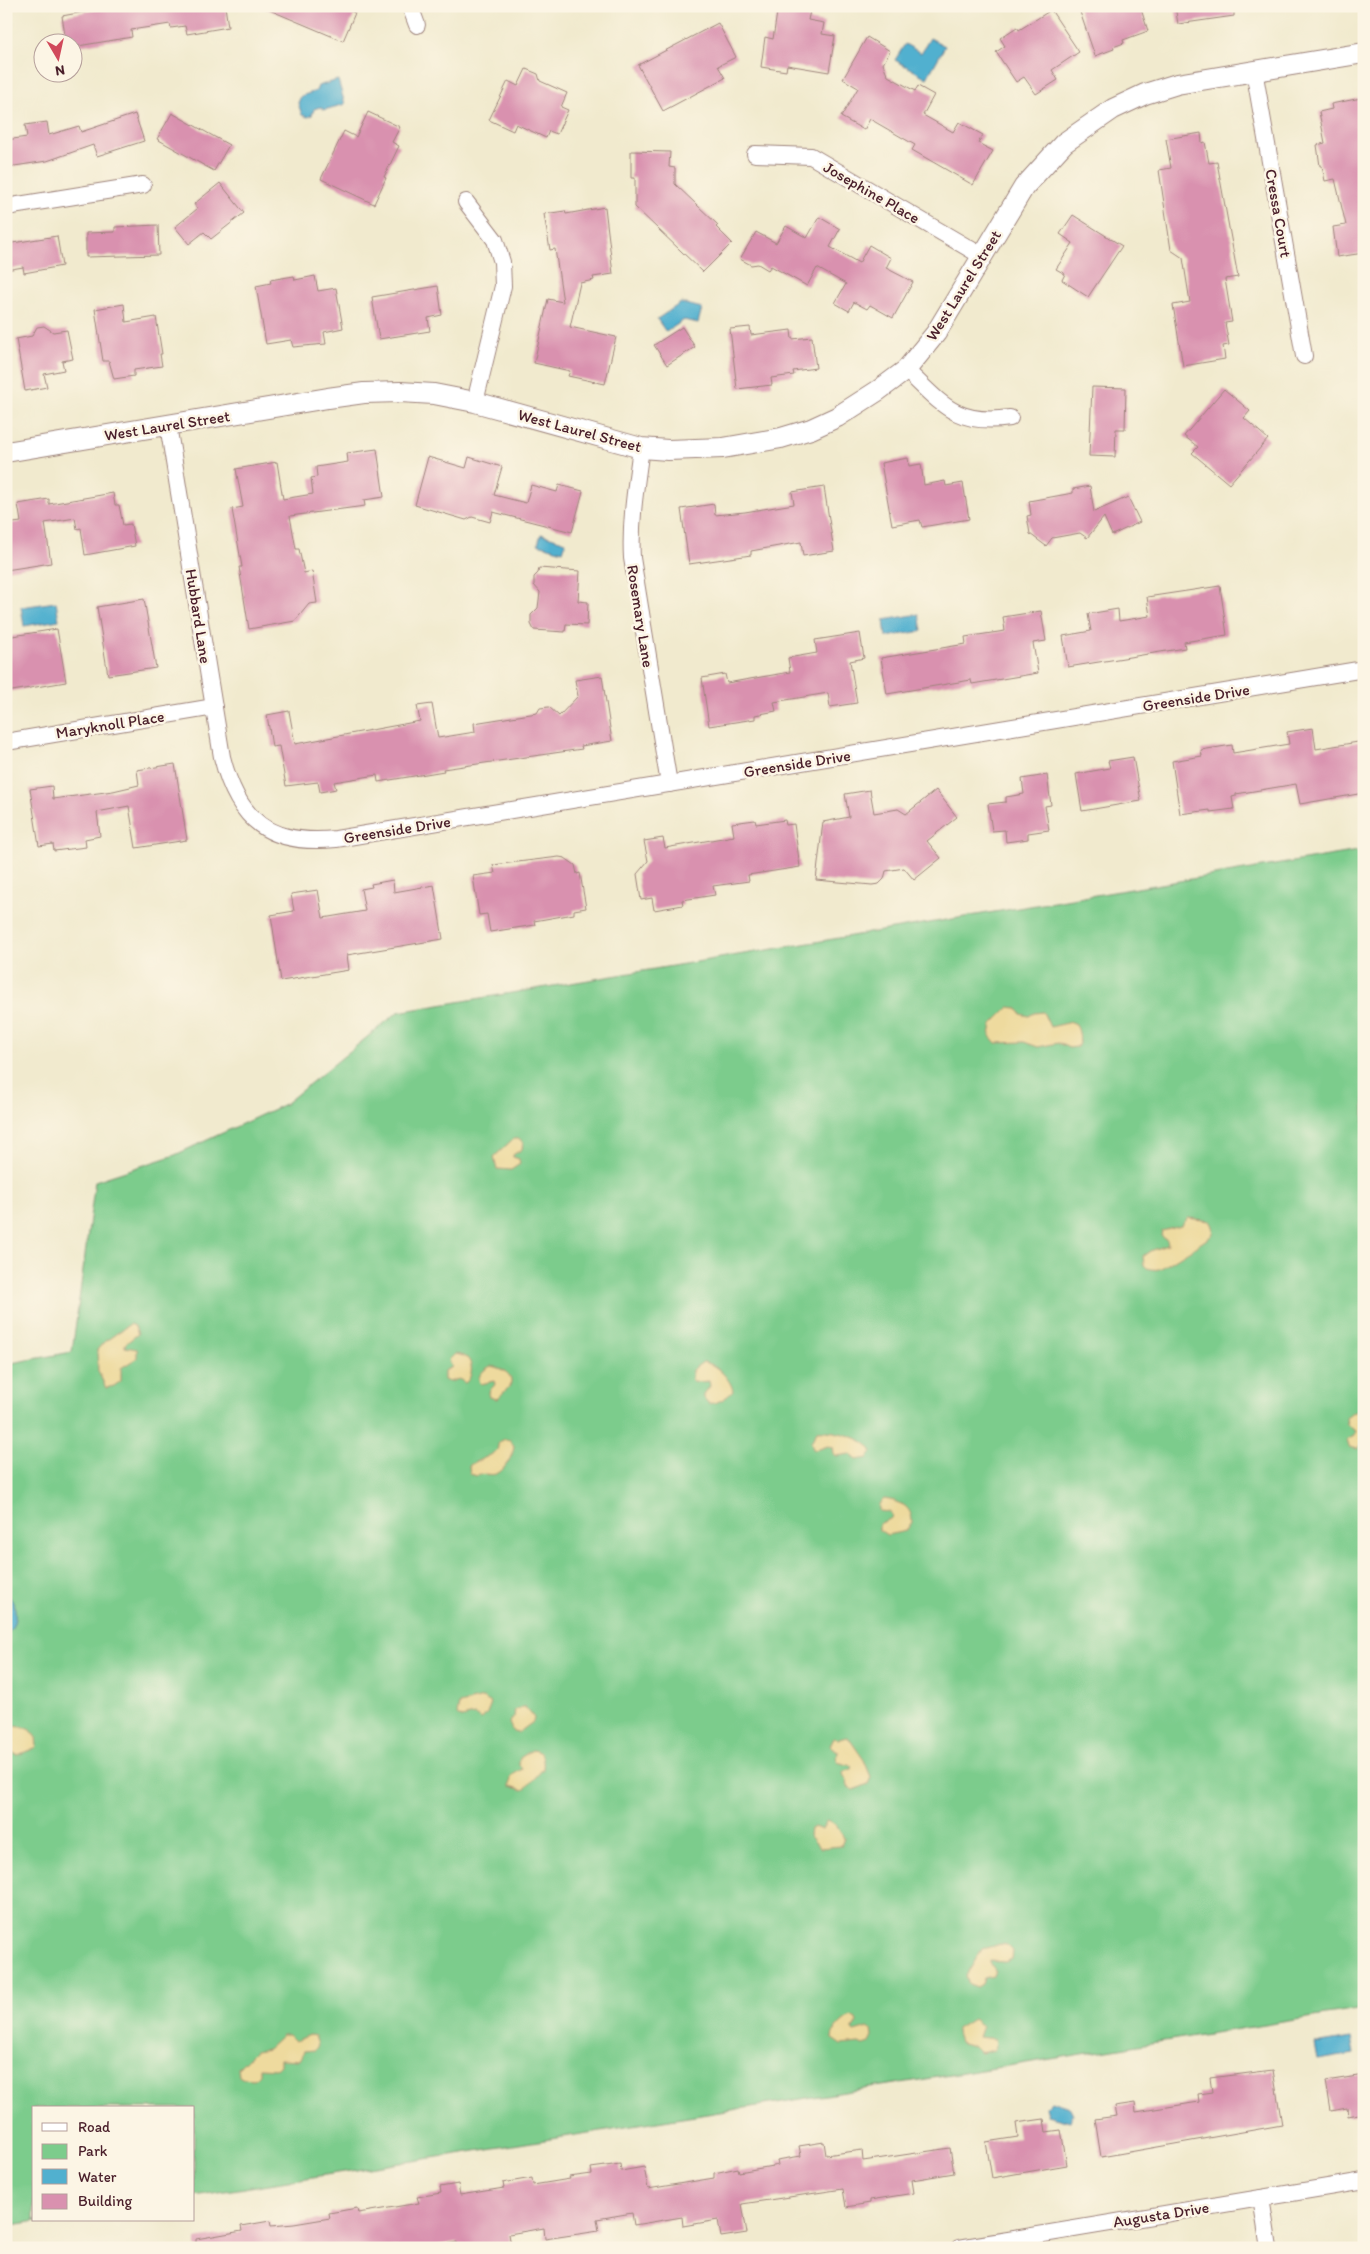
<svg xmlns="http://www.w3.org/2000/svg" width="1370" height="2254" font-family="Itim,sans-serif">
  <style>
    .green { fill: #7ccc8c; stroke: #63765c }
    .sand { fill: #eeda9e; stroke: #9c7c64 }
    .water { fill: #51b0cf; stroke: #4e687d }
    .building { fill: #d991af }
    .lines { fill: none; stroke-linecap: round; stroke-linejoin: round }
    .minor-casing { stroke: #9e847c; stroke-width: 18 }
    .tertiary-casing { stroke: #9e847c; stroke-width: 22 }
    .minor { stroke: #fff; stroke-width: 16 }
    .tertiary { stroke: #fff; stroke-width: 20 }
    .labels { text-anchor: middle; stroke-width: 5; stroke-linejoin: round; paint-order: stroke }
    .street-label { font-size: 16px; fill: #4a1f2b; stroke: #fcf5e5 }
  </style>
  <rect width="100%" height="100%" fill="#fcf5e5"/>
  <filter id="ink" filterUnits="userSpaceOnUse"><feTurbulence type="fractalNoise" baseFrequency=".02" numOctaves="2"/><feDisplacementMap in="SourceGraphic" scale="10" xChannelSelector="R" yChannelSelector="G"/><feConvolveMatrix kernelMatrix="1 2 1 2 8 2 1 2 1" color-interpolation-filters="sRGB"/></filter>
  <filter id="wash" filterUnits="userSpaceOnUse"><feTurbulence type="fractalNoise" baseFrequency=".0096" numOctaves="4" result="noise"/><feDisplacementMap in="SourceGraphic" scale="20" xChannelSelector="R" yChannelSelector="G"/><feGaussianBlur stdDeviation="1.12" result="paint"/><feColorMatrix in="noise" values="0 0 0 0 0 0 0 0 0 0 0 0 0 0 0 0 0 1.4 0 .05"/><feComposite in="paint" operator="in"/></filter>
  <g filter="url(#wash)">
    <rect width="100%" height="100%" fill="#f1eace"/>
    <!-- green -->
    <path class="green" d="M1364,850V2009L194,2196V2108H34V2220H43L6,2226V1364L72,1352L95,1181L175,1155L285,1104L398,1012Z"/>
    <!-- sand -->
    <g class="sand">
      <path d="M1009,1007L1017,1008L1021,1014L1029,1016L1034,1013L1043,1012L1050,1027L1072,1022L1076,1024C1079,1031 1082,1040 1077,1047L1069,1048L1058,1043L1038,1047L1024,1042L996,1043L990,1036L992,1024Z"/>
      <path d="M513,1139H520L523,1143L522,1149L513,1155V1157L519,1159L520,1164L511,1170L497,1169L494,1157Z"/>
      <path d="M1188,1218L1210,1221C1213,1225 1215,1230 1212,1235C1210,1238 1164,1267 1159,1269C1155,1270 1151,1269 1147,1268L1144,1265L1143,1256L1150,1251L1168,1245L1167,1240L1161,1236L1162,1231L1181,1226Z"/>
      <path d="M130,1324L135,1326L138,1334L125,1344V1347L137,1349V1358L121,1368V1381L114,1386L106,1388L98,1371L97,1350L103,1343Z"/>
      <path d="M455,1354C459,1355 464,1355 467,1358C474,1364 472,1379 465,1383L459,1379L449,1382L444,1380V1371L452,1367L449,1360Z"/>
      <path d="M703,1362C715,1363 731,1379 733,1391C728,1397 716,1405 708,1403L704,1398V1394L710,1386L709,1381L696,1382L692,1380V1370Z"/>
      <path d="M491,1366C506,1369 520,1379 504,1392C500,1395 501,1398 495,1399L490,1397C487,1389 492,1390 495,1384L494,1381L481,1384C475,1377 484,1369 491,1366Z"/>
      <path d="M1364,1410V1442L1358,1449L1349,1447L1347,1440L1354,1436L1356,1431L1347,1425L1346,1418L1351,1413Z"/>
      <path d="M817,1431C830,1429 870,1438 872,1452L868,1458L857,1460L850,1454L837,1456L834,1454L833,1447L828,1446L816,1450L813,1449L811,1442Z"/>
      <path d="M505,1439L510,1440L514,1447C513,1455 504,1472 496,1474C488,1476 487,1472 477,1476L470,1474L469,1466C474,1461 493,1456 497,1450C498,1447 498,1444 499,1442Z"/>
      <path d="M884,1499C898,1501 912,1505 912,1522L906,1531L887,1535L879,1530V1524L890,1519L892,1517L890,1512L879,1511V1504Z"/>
      <path d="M483,1698L491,1703L487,1713L482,1719L474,1715L462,1718L457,1715L459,1704Z"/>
      <path d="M522,1707H525L534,1718L533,1722L518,1733L513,1732L509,1723L514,1717L515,1710Z"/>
      <path d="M6,1725L28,1728L36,1737L37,1747L18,1755L9,1752L7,1747L10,1741L6,1739Z"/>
      <path d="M848,1737L864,1760L871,1777L868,1784L854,1790L848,1787L847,1781L843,1774L844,1771L851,1769L852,1766L837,1762L838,1751L830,1746L834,1738L839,1739Z"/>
      <path d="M532,1750C543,1751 544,1759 543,1769L524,1790L510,1786L511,1776L522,1769L519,1765L520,1758Z"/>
      <path d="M826,1821L836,1825L844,1838L841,1846L820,1848L809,1835L810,1829L814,1827L822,1830Z"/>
      <path d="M1001,1944L1007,1945L1013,1951L1012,1959L1005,1962L990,1961V1963L995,1970L993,1976L984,1978L982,1984L977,1987L969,1984L966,1976L982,1949Z"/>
      <path d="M851,2016L856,2019L857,2023L852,2030L854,2032L868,2028L871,2030L872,2037L869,2043L863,2045L859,2043L842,2045L832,2038C832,2030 844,2019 851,2016Z"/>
      <path d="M973,2019L982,2026L978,2037L995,2039L996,2046L994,2050L980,2053L973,2046L959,2042L956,2033L957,2029Z"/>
      <path d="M282,2035H289L295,2041L310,2035L315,2036L318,2045L315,2050L304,2051L299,2060L280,2059V2065L276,2069L259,2068V2074L254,2079L242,2078L239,2076L238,2068L255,2051L267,2049Z"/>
    </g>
    <!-- water -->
    <g class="water">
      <path d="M930,38L945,46L927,78L895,60L905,44L921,53Z"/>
      <path d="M338,80L345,104L324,110L320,107L314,109L312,115L308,117L302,115L298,103L301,96L316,91L318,86Z"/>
      <path d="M681,303L702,308L698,323L684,320L666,332L657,319Z"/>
      <path d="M541,534L566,542L563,551L538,544Z"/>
      <path d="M56,602L59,620L24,626L21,607Z"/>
      <path d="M919,614L922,631L886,637L884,620Z"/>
      <path d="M6,1594C19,1603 18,1625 6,1635Z"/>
      <path d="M1351,2038L1354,2054L1318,2060L1315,2044Z"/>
      <path d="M1051,2101L1069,2107L1073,2115L1070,2121L1047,2115L1045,2107Z"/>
    </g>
    <g id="blocks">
      <!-- building -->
      <g class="building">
        <path d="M116,6H225L228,27L187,34L185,26L171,28L170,24L131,30L132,37L72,47V42H66L62,16Z"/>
        <path d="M260,6H339L355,13L343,41Z"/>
        <path d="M778,6L810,11L808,20L824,23L822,34L835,36L829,72L787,65L786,71L761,67L765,37L773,39Z"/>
        <path d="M1078,6H1140L1148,31L1123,40L1124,43L1113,47L1114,49L1095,56Z"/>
        <path d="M1175,6H1234V16L1178,24Z"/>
        <path d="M1051,10L1079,52L1052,70L1058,80L1036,94L1024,77L1016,82L996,52L1005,46L1000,38L1017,27L1019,30Z"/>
        <path d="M718,23L736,57L718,66L725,78L663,111L638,65Z"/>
        <path d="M867,37L890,51L883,64L888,76L915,91L918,86L934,95L923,115L953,132L959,122L983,135L978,143L993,151L973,185L912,150L915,145L870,119L864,130L841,117L858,88L843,79Z"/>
        <path d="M526,69L538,74L540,81L567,93L561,107L568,110L557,134L549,131L546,138L516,124L513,131L489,120L508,81L518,86Z"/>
        <path d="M1361,98L1364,113V253L1337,257L1333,227L1346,225L1335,179L1325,181L1322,166H1320L1317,145L1325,143L1319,112L1332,109L1331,104Z"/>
        <path d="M368,112L400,127L392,142L399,146L384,177L386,178L374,204L321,179L344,131L356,137Z"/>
        <path d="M172,113L229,145L214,171L157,139Z"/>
        <path d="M135,114L144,141L97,156L93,145L47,161L8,167L6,140L27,137L25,125L47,122L49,135L79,126L81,132Z"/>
        <path d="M1201,133L1202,143L1205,142L1209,163L1217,162L1238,277L1225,279L1232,322L1225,323L1229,345L1223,346L1225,359L1183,366L1173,305L1190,302L1183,258L1171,250L1159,170L1171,168L1166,139Z"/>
        <path d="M631,151L670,152L669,167L675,168V184L718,225L716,227L732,243L703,272L635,207V178H631Z"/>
        <path d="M220,183L244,213L211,239L204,232L189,244L175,227L197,209L194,204Z"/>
        <path d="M605,207L613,274L593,277L594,280L580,283L570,327L616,337L605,384L568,376L570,371L534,363L548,299L563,302L555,249L550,250L544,214L565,211L566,214Z"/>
        <path d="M1073,215L1122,246L1088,297L1062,280L1065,274L1056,269L1073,243L1060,234Z"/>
        <path d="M819,217L840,229L830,247L859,263L869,245L891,258L886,268L913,282L893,318L870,305L867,309L854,302L849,311L835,303L846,284L817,268L807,286L771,266L768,270L758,264L751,265L740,259L756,232L776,243L786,226L807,238Z"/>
        <path d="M158,225L159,255L86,257V233L115,232V227Z"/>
        <path d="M57,236L62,266L24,273L23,267L6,270V244Z"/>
        <path d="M294,276L295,280L315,276L318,291L336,288L343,328L324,332L326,344L293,347L291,340L266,344L256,286L271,283L270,280Z"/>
        <path d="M438,286L442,315L428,318L430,331L379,339L372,297Z"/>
        <path d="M124,304L126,322L156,317L162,354H160L162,366L134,370V376L114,379L109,361H103L95,309Z"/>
        <path d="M44,326L53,332L67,330L73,359L62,361L64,370L44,374L47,387L25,391L16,339L32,336L37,327Z"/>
        <path d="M682,327L695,347L667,365L654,345Z"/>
        <path d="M750,327L751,335L791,330L792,339L812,337L816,368L793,371L794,375L771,378L772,385L737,389L730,329Z"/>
        <path d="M1092,387L1126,388L1125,429H1116L1115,457L1089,456Z"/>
        <path d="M1224,389L1250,411L1244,418L1268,439L1229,484L1192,453L1198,447L1184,436Z"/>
        <path d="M377,449L384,497L364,500L365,506L290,516L296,549H299L304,573L312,571L317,603L309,604L295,621L249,629L239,567H242L232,509L243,507L236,469L277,462L283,499L313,494L311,478L317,477L316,467L348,462L347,453Z"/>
        <path d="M428,457L466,468L469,457L502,467L494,495L526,503L531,485L557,492L559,485L583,491L572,532L493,512L490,522L472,517L466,520L415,505Z"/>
        <path d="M908,458L909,466L921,464L924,485L945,481L946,486L963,483L969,519L922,527L920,520L892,525L881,463Z"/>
        <path d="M1090,486L1094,512L1128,497L1140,522L1112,535L1104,517L1087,538L1080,533L1052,538L1046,546L1030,534L1027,516L1031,515L1029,501L1073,493V489Z"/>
        <path d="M824,487L834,551L803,556L801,542L751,551V555L689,564L681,509L714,504L715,515L745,512L794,504L792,492Z"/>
        <path d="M113,493L115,505H119L123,525L131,524L135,546L85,555L81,528L77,529L75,518L45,523L51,563L6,570V524L21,522L18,504L49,499V504Z"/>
        <path d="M539,568L580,571L578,601L588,602L587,625L566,624L565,632L534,630L531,624V615L538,608L540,592L534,585V577L538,573Z"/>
        <path d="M1220,586L1227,635L1184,642L1185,648L1068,667L1063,636L1091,631L1088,614L1118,609L1119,621L1150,616L1147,597Z"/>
        <path d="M144,599L156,668L108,675L97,607Z"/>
        <path d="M1041,611L1046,641L1033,643L1038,673L972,684L971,680L887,694L881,658L966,644L965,637L1005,631L1003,617Z"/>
        <path d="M57,629L66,682L6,692V637Z"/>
        <path d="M860,633L864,658L850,661L857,703L830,707L828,693L774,702L776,711L755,715V719L709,726L702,678L725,674L727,683L790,672L788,658L817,653L815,640Z"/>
        <path d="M602,676L612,741L581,746L582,749L443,769L444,771L378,782L377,775L334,782L336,789L320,792L318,782L286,786L279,746L272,747L267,715L289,711L295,744L420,721L417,706L432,704L438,738L475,732L474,723L537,713L540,708L549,707L559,716L578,696L575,680Z"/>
        <path d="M1313,728L1316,749L1364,741V793L1300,804L1296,784L1236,794V796L1232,797L1234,809L1210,812V810L1180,814L1172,761L1202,756L1201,750L1232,745L1233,753L1289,744L1287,732Z"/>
        <path d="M1133,757L1141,801L1082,811L1076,774L1110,768L1108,761Z"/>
        <path d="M175,764L187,840L136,848L129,806L97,812L100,836L85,839L86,847L54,851L53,844L39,846L30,789L52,786L53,799L113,791L139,785L137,770Z"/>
        <path d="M1047,775L1051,805L1045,806L1049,830L1028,833V839L1006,842L1005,830L992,831L988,804L1006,802V797L1024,794L1022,779Z"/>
        <path d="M870,790L874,813L898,809L906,814L936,790L957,817L927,841L941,858L914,880L904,868L886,871L884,879L879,884L872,885L816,880L823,822L849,817L845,794Z"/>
        <path d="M755,820L756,824L785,820L786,825L794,824L800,867L748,875L749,881L713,886L715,895L682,900L683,905L654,910L652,898L641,900L637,874L648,861L644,841L663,838L665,848L734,836L732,823Z"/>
        <path d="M559,857L565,858L575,865L577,874L580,873L586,908L574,910V914L534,921L535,925L490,932L487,914L479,915L473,876L495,873L493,865Z"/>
        <path d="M393,880L394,892L434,885L443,939L347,955L349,970L281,981L271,915L294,911L291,894L318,890L323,918L365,911L361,889L372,887L371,884Z"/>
        <path d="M1273,2070L1282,2125L1101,2157L1095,2119L1117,2116L1115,2106L1135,2103L1136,2112L1199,2102L1198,2094L1212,2092L1210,2078Z"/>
        <path d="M1364,2075V2113L1348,2116L1347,2108L1331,2111L1326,2081Z"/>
        <path d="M1044,2119L1046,2132L1061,2130L1067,2165L992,2178L986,2142L1018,2137L1016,2123Z"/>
        <path d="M824,2142L826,2155L862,2150L863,2161L950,2148L954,2173L912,2180L914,2193L870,2200V2203L846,2207L843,2189L742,2204L747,2233L721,2237L718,2220L683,2226L682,2217L634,2225L632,2213L597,2219L599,2231L545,2239L544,2228L509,2234L511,2246L498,2248H458L457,2242L424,2248H196V2239L242,2231L241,2226L270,2221L271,2226L294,2224L330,2218L329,2213L357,2208L358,2213L419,2203L417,2197L441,2193L440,2187L458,2184L460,2195L504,2188L503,2183L532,2178L533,2185L570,2179L569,2177L592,2174L591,2168L620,2164L621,2171L644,2167L648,2189L714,2178V2173L738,2168L739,2172L778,2165L777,2160L801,2156L799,2146Z"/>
      </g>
    </g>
  </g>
  <g filter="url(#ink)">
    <use href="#blocks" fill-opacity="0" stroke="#9e847c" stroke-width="1"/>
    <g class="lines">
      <defs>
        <g id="minor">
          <path d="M410,6L417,25"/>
          <path d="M1254,70L1304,356"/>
          <path d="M755,154L811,156L982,256"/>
          <path d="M466,202L495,240L502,262L503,286L475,402"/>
          <path d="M6,207L143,185"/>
          <path d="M906,370C942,404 956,426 1010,418"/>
          <path d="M168,425L222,757C238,821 270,846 336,839L1364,669"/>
          <path d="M641,448C636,485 630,521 632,558L669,784"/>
          <path d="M6,742L214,707"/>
          <path d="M1261,2198L1269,2248"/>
          <path d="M959,2248L1364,2181"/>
        </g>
        <path id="tertiary" d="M6,452L328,398L364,393L400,392L434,394L475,402L641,448L668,450L723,448L781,438L811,429L837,417L879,390L906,370L936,333L1024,187L1064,143L1113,109L1145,94L1177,84L1364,53"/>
      </defs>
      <!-- minor casing -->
      <use href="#minor" class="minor-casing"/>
      <!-- tertiary casing -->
      <use href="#tertiary" class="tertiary-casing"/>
      <!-- minor -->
      <use href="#minor" class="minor"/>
      <!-- tertiary -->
      <use href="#tertiary" class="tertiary"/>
    </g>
  </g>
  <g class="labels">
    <!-- street labels -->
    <g class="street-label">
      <text transform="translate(872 192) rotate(30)" y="6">Josephine Place</text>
      <text transform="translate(1279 213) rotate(80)" y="6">Cressa Court</text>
      <text transform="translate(963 285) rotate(-58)" y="6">West Laurel Street</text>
      <text transform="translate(167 425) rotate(-9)" y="6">West Laurel Street</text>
      <text transform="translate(580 430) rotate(15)" y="6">West Laurel Street</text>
      <text transform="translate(199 616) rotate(81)" y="6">Hubbard Lane</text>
      <text transform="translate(641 616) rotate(81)" y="6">Rosemary Lane</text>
      <text transform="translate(1196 697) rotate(-9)" y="6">Greenside Drive</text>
      <text transform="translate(110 724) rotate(-9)" y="6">Maryknoll Place</text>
      <text transform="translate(797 763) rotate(-9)" y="6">Greenside Drive</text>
      <text transform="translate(397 829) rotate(-9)" y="6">Greenside Drive</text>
      <text transform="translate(1161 2214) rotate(-9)" y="6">Augusta Drive</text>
    </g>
  </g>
  <!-- margin -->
  <rect width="1370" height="2254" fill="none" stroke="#fcf5e5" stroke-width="25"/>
  <!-- legend -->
  <rect x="32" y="2106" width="162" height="115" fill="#fcf5e5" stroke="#b59f9b"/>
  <rect x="42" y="2123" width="25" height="8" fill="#ffffff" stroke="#b59f9b"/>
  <text x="78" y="2132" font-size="15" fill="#4a1f2b">Road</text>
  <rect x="42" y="2144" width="25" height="15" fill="#7ccc8c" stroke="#b59f9b"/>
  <text x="78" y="2156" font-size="15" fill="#4a1f2b">Park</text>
  <rect x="42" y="2169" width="25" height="15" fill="#51b0cf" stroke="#b59f9b"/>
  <text x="78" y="2182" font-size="15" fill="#4a1f2b">Water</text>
  <rect x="42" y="2194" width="25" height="15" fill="#d991af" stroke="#b59f9b"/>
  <text x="78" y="2206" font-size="15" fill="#4a1f2b">Building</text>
  <!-- north arrow -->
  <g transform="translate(58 58) rotate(171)"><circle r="24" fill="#fcf5e5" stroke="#b59f9b"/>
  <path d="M0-4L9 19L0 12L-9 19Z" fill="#d1495b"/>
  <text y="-8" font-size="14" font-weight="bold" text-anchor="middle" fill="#4a1f2b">N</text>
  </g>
</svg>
